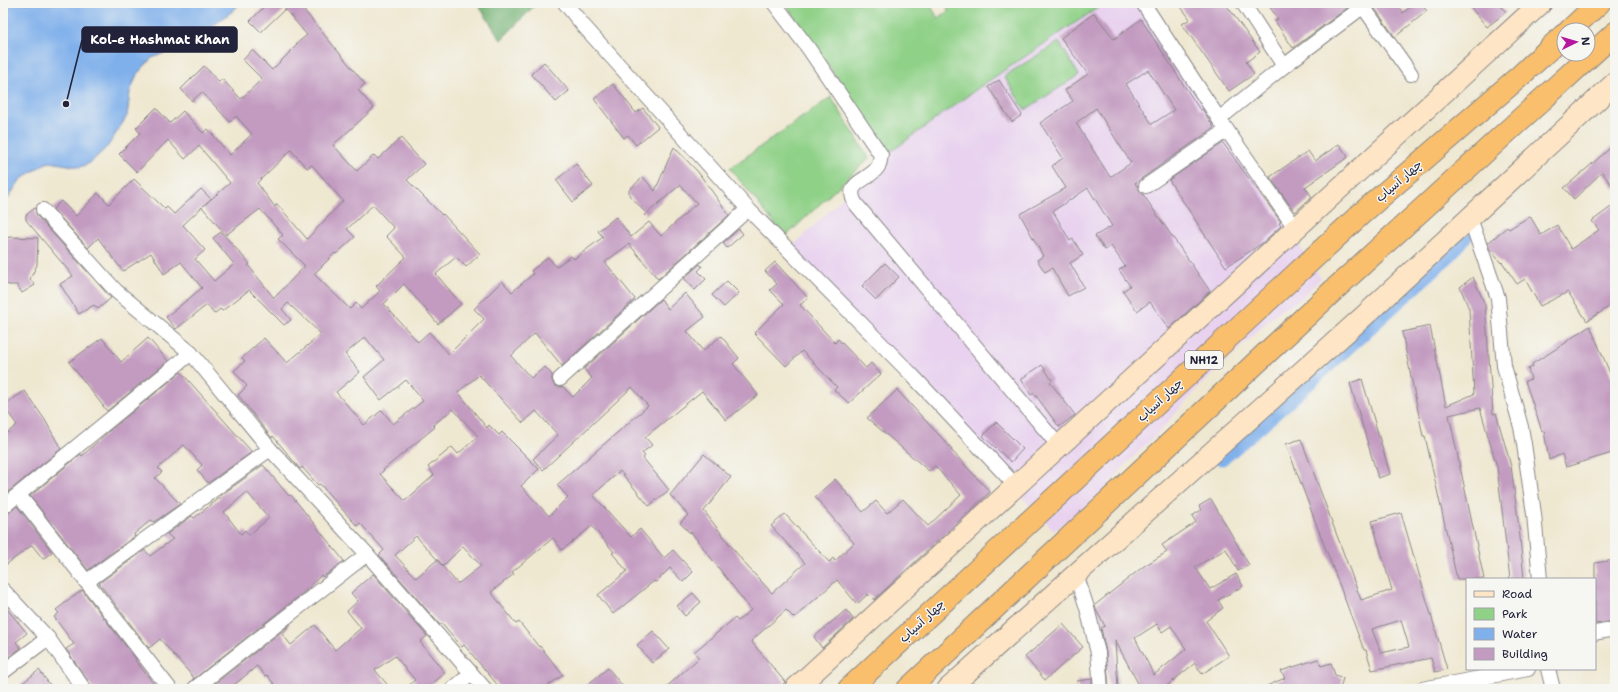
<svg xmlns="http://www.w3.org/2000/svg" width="1618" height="692" font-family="'Shantell Sans','Playpen Sans Arabic',sans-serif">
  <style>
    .built { fill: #e8d2ef }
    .green { fill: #90d188; stroke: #597a62 }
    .forest { fill: #74b374; stroke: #4b6a58 }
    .water { fill: #80b0eb; stroke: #516993 }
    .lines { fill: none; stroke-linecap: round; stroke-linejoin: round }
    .canal { stroke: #80b0eb; stroke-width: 17 }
    .building { fill: #c39bc1; fill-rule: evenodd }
    .street-casing { stroke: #888586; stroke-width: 16 }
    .secondary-casing { stroke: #888586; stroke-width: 23 }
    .highway-casing { stroke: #888586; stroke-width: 24 }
    .street { stroke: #fff; stroke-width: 14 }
    .secondary { stroke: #fde5c5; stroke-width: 21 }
    .highway { stroke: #f9bf6d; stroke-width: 22 }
    .labels { text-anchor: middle; stroke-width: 3; stroke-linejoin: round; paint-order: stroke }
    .shield { fill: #f6f6f2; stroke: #626272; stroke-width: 1 }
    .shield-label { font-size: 11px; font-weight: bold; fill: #22223b }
    .street-label { font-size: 12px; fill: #22223b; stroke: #f6f6f2 }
    .leader { fill: none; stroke: #22223b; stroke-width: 1.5 }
    .callout-dot { fill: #22223b; stroke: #f6f6f2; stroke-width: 1.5 }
    .callout { fill: #22223b; stroke: #22223b; stroke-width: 1.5 }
    .callout-label { font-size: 13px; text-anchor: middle; font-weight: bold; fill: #fff }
  </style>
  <rect width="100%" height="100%" fill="#f6f6f2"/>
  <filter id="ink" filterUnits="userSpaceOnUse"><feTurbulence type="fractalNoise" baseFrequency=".025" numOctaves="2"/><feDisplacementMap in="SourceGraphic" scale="8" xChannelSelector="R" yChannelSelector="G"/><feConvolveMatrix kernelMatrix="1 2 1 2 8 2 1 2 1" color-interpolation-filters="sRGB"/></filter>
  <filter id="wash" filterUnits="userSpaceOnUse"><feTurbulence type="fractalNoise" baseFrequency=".012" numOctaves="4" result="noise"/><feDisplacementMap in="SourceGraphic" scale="16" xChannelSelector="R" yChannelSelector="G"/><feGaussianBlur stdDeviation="0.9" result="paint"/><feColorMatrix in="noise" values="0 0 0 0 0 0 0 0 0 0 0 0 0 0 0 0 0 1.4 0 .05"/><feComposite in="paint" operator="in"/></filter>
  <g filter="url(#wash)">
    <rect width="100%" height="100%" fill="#efe8d1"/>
    <!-- built -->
    <path class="built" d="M1105,3H1138L1321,278L1300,299L1280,310L1266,323L1201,385L1159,432L1126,464L1100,495L1054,531L789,250L889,153L981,86Z"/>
    <!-- green -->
    <g class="green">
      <path d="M785,3H929L938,18L949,11L944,3H1105L981,86L889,153Z"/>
      <path d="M1059,42L1079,75L1025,110L1004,76Z"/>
      <path d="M831,97L869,158L785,237L730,168Z"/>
    </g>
    <!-- forest -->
    <path class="forest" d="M477,3H537L501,40Z"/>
    <!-- water -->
    <path class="water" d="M3,3H240L234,10L191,42L152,58L137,74L130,92L127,116L108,146L90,163L80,167L50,162L44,164L20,180L3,206Z"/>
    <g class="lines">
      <!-- canal -->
      <path class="canal" d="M1222,457L1287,401L1451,252L1472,226"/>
    </g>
    <g id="blocks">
      <!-- building -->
      <g class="building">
        <path d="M268,3H298L365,84L358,90L374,108L333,145L357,171L374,155L378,159L401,138L424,164L407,180L442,215L443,214L480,254L466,267L456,257L436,274L461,304L438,324L404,284L384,304L418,342L429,332L449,354L484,319L474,309L502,281L512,292L533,274L531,271L548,257L556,267L571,256L574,259L603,237L598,231L616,217L631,237L649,222L661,236L697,203L680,185L644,216L646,213L629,195V190L643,177L655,191L674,147L698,172L729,215L658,279L629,244L605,262L635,299L562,366L535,333L511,356L531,378L545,367L552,375V380L554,385L558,387H563L573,397L592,378L584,369L661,299L668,309L685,293L705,317L687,331L703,351L721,336L739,358L733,364L758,395L726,420L702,391L645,437L652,445L642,453L645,456L643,458L669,490L649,506L620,471L593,495L631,537L640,529L664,558L673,550L693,572L683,582L670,568L656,582L654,581L613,614L598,595L627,571L612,553L614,552L592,526L562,550L553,538L512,572L514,574L491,592L516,624L519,622L539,647L540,646L563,675L543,689H501L464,645L462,647L442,623L440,625L379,555L384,550L360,523L357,526L320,484L318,485L302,467L300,469L273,436L272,438L238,395L247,386L234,371L245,361L242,358L264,338L287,363L321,334L288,303L282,309L291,320L284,325L249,290L222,311L220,309L214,314L207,305L176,329L166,317L202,288L181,262L164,274L151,253L123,271L98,238L88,248L53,209L61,201L76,216L98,193L109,204L134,179L165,209L167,207L174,214L201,189L211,199L203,206L230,183L199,146L185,159L168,140L137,172L119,154L140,133L136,128L156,108L170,123L183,111L203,133L208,129L230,155L252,134L236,116L230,122L202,92L192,101L181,89L204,66L219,82L222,79L241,99L262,79L243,60L252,50L272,70L297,45L296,44L307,35L285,9L261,32L250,21ZM291,150L307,168L312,165L343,201L307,239L277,204L275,207L257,183ZM373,205L394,228L386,236L406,257L376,286L380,291L361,309L356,303L350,309L314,274L335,253L336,254L355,237L347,229ZM202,207L226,235L260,209L283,235L278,239L305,266L274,298L248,265L250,264L221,232L213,238L234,264L214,281L195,259L205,250L183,225ZM365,337L384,360L364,377L381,400L406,380L423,401L393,424L382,410L364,425L336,392L360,372L345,354ZM479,375L523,423L536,411L558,435L533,459L543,470L632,387L648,406L557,485L568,497L549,516L521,486L539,469L502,432L499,435L489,425L487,428L458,392ZM453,409L478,436L458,454L452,447L428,467L434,475L405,501L380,474L384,470H383L435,427L433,425ZM416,536L443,566L463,546L481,566L459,583H457L437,560L416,578L395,555Z"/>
        <path d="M1178,3H1225L1260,52L1246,62L1254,74L1229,91L1182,24L1190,19Z"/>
        <path d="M1267,3H1354L1293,48L1275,21L1278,19Z"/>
        <path d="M1371,3H1397L1403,13L1415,3H1420L1427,11L1395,37Z"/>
        <path d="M1467,3H1498L1506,12L1487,27Z"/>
        <path d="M1094,13L1114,39L1141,19L1200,110L1202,109L1214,128L1135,183L1210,291L1169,329L1150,302L1137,311L1123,291L1130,286L1119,270L1125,266L1111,246L1105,250L1095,236L1112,226L1088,188L1053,211L1070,241L1073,239L1083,255L1070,263L1084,287L1068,296L1052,268L1045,272L1037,260L1043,256L1020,214L1066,188L1052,166L1063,158L1040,123L1073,101L1065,90L1088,74L1061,38ZM1148,70L1174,110L1152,124L1126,84ZM1096,108L1131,163L1110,177L1076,123Z"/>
        <path d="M544,62L569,91L556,102L531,74Z"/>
        <path d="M999,80L1022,115L1012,122L988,87Z"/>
        <path d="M613,84L636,113L643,108L658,127L636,145L628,135L624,138L594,99Z"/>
        <path d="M1223,143L1281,222L1279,223L1281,226L1261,244L1226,267L1169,180Z"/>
        <path d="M1339,144L1348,157L1305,187L1312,197L1295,212L1270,177L1308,151L1315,161Z"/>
        <path d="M1615,144V190L1602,172L1574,199L1564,188Z"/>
        <path d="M576,164L593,186L573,202L556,180Z"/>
        <path d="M1615,204V303L1587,321L1568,292L1540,306L1525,279L1517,284L1502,262L1501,263L1489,248L1488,243L1507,227L1509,229L1530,216L1541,235L1557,225L1571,249L1599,230L1592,221Z"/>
        <path d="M35,208L37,216L111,298L98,309L94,305L79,314L60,284L73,276L26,220V215Z"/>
        <path d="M739,229L743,234L727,248L723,243Z"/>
        <path d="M10,237L38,238L37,265L30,279L35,285L22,293L17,285H9L3,283V239Z"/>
        <path d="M775,262L808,298L800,305L835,343L838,339L866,368L871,363L881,374L849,403L834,390L837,387L802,351L786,366L754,333L784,304L770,290L777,284L765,271Z"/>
        <path d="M885,263L899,277L876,300L862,286Z"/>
        <path d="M700,264L702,267L698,271L706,279L695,290L684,278Z"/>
        <path d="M1473,277L1485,305L1493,414L1496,413L1511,466L1519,527L1524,579H1510L1497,467L1480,408L1449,415L1484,579H1457L1425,436H1423L1402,332L1430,326L1446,406L1474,394L1469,309L1460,287Z"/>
        <path d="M727,281L739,293L724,307L712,295Z"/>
        <path d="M1590,326L1615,385V452L1566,467L1562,454L1549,460L1544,431H1542L1525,381L1531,379L1528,369L1533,367L1532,364L1567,342V341Z"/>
        <path d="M102,338L121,362L148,338L168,361L107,411L69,362Z"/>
        <path d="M1042,365L1052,380L1050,382L1075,415L1059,427L1034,393L1031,395L1021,379Z"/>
        <path d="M181,372L252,452L208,483L197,470L202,465L184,445L158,468L162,472L155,478L180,504L154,522L151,520L134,534L135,536L88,570L30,496L81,454L82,456L108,432Z"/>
        <path d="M1362,379L1390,474L1378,478L1350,383Z"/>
        <path d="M897,390L952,449L951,450L990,492L874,600L868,594L857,604L837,580L794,618L786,610L751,641L785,682L779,689H664L699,658L694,652L735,618L738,621L751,610L691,532L690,533L680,523L688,515L670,495L704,454L731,477L704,511L745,564L772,593L805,563L771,526L785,514L829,562L833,558L835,561L854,543L815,497L835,479L863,512L876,501L887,513L903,499L928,526L961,495L935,466L929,471L867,418Z"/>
        <path d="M25,391L45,420L61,449L3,496V436L17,425L3,405Z"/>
        <path d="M996,422L1023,449L1011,462L983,436Z"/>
        <path d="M1301,439L1361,600L1392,590L1372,521L1401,513L1447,669L1435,672L1431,658L1372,670L1366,650H1364L1286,444ZM1401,620L1409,647L1381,653L1372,629Z"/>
        <path d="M263,465L289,496L291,495L344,561L323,577L321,575L309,588L190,682L194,678L160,639L149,648L99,583L145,550L150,556L173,539L167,534L192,516L194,518L221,497L220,496ZM247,492L269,518L249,535L245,530L241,534L224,512Z"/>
        <path d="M1211,499L1249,565L1238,571L1226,549L1195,567L1210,589L1236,574L1243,586L1218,600L1223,608L1206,621L1229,656L1202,674L1195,663L1163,689H1137L1140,687L1115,640L1118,689H1109L1106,652L1101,628L1105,626L1096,610L1095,605L1144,566L1167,552L1162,545L1196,522L1192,516L1201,510L1199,506ZM1157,624L1162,632L1171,626L1186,649L1154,675L1135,638Z"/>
        <path d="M17,506L52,552L43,559L32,545L3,567V515L8,514Z"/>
        <path d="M1615,560V621L1595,624V563Z"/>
        <path d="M373,574L427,636L420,642L445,673L426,689H405L415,680L395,656L375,670L391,689H278L267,675L265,676L257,666L229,689H208L291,624L282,634L291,645L315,625L335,650L361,628L347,611L358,601L351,593Z"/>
        <path d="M82,590L136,659L135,660L158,689H94L92,687L66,649L74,644L54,617L59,613L56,610Z"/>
        <path d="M693,593L701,602L685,616L677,606Z"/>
        <path d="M3,604L27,633L16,642L21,648L3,661Z"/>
        <path d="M846,610L853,619L822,648L814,637Z"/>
        <path d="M1063,624L1083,647L1045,680L1025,657Z"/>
        <path d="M653,631L669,649L652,663L637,645Z"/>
        <path d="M1318,659L1321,666L1331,663L1335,675L1343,678L1340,689H1260L1285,678L1281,671Z"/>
        <path d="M608,668L625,689H582Z"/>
        <path d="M39,670L53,689H15Z"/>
        <path d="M1092,679V689H1078L1077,681Z"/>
      </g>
    </g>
  </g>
  <g filter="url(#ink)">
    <use href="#blocks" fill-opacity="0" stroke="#888586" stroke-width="1"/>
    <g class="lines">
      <defs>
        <g id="street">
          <path d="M565,3L582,24L748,209L912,375L1016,486"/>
          <path d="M774,3L809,49L881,155C880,159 880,165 877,168C868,181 844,182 855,203L1059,446"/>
          <path d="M1143,3L1219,119L1296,229"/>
          <path d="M1243,3L1284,66"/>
          <path d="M1219,119L1284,66L1361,8H1364L1411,74"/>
          <path d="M1146,186L1227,130"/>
          <path d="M43,210L116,291L191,353L270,449L367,554L485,689"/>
          <path d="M1470,218L1498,298L1504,366L1521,427L1524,444L1534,514L1540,579"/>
          <path d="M560,379L748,209"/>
          <path d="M19,495L170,689"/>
          <path d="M3,507L191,353"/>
          <path d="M1076,574L1087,608L1098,653L1101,689"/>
          <path d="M86,582L270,449"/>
          <path d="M3,590L48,638L84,689"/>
          <path d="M1595,633L1615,629"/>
          <path d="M1548,669L1553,689"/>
          <path d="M3,672L48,638"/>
          <path d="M194,689L367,554"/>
          <path d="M453,689L471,674"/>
          <path d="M1422,689L1528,669"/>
        </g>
        <g id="secondary">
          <path d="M795,689L1541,3"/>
          <path d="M948,689L1363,317L1615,83"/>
        </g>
        <g id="highway">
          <path d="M1570,30L1599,3"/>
          <path d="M849,689L1362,213L1520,76L1564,35"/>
          <path d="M908,689L1336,288L1615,33"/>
        </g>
      </defs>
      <!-- street casing -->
      <use href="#street" class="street-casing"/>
      <!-- secondary casing -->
      <use href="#secondary" class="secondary-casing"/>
      <!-- highway casing -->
      <use href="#highway" class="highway-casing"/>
      <!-- street -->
      <use href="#street" class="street"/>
      <!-- secondary -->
      <use href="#secondary" class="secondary"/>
      <!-- highway -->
      <use href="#highway" class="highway"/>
    </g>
  </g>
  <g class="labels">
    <!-- shield labels -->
    <rect class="shield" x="1185" y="351" width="38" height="18" rx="3"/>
    <g class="shield-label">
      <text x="1204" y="364">NH12</text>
    </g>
    <!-- street labels -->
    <g class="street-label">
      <text transform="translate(1399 181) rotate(-41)" y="4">چهار آسیاب</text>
      <text transform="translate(1160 400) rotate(-43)" y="4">چهار آسیاب</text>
      <text transform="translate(922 621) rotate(-43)" y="4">چهار آسیاب</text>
    </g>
  </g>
  <!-- callouts -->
  <path class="leader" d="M66 104L82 40"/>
  <circle class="callout-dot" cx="66" cy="104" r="4"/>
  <rect class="callout" x="82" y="27" width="155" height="25" rx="4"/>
  <g class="callout-label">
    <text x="160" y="44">Kol-e Hashmat Khan</text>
  </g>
  <!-- margin -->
  <rect width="1618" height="692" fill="none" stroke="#f6f6f2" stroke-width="16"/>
  <!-- legend -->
  <rect x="1466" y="578" width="130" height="92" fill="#f6f6f2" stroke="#a1a1a9"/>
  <rect x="1474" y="591" width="20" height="6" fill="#fde5c5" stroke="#a1a1a9"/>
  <text x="1502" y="598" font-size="12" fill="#22223b">Road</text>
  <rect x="1474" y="608" width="20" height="12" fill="#90d188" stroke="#a1a1a9"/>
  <text x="1502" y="618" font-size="12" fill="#22223b">Park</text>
  <rect x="1474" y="628" width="20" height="12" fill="#80b0eb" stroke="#a1a1a9"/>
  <text x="1502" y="638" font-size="12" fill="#22223b">Water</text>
  <rect x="1474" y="648" width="20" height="12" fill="#c39bc1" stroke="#a1a1a9"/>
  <text x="1502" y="658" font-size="12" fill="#22223b">Building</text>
  <!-- north arrow -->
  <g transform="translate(1576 42) rotate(85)"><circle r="19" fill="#f6f6f2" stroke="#a1a1a9"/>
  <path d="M0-3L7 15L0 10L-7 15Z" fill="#b5179e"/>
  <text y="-6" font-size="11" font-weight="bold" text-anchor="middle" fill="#22223b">N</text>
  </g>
</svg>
